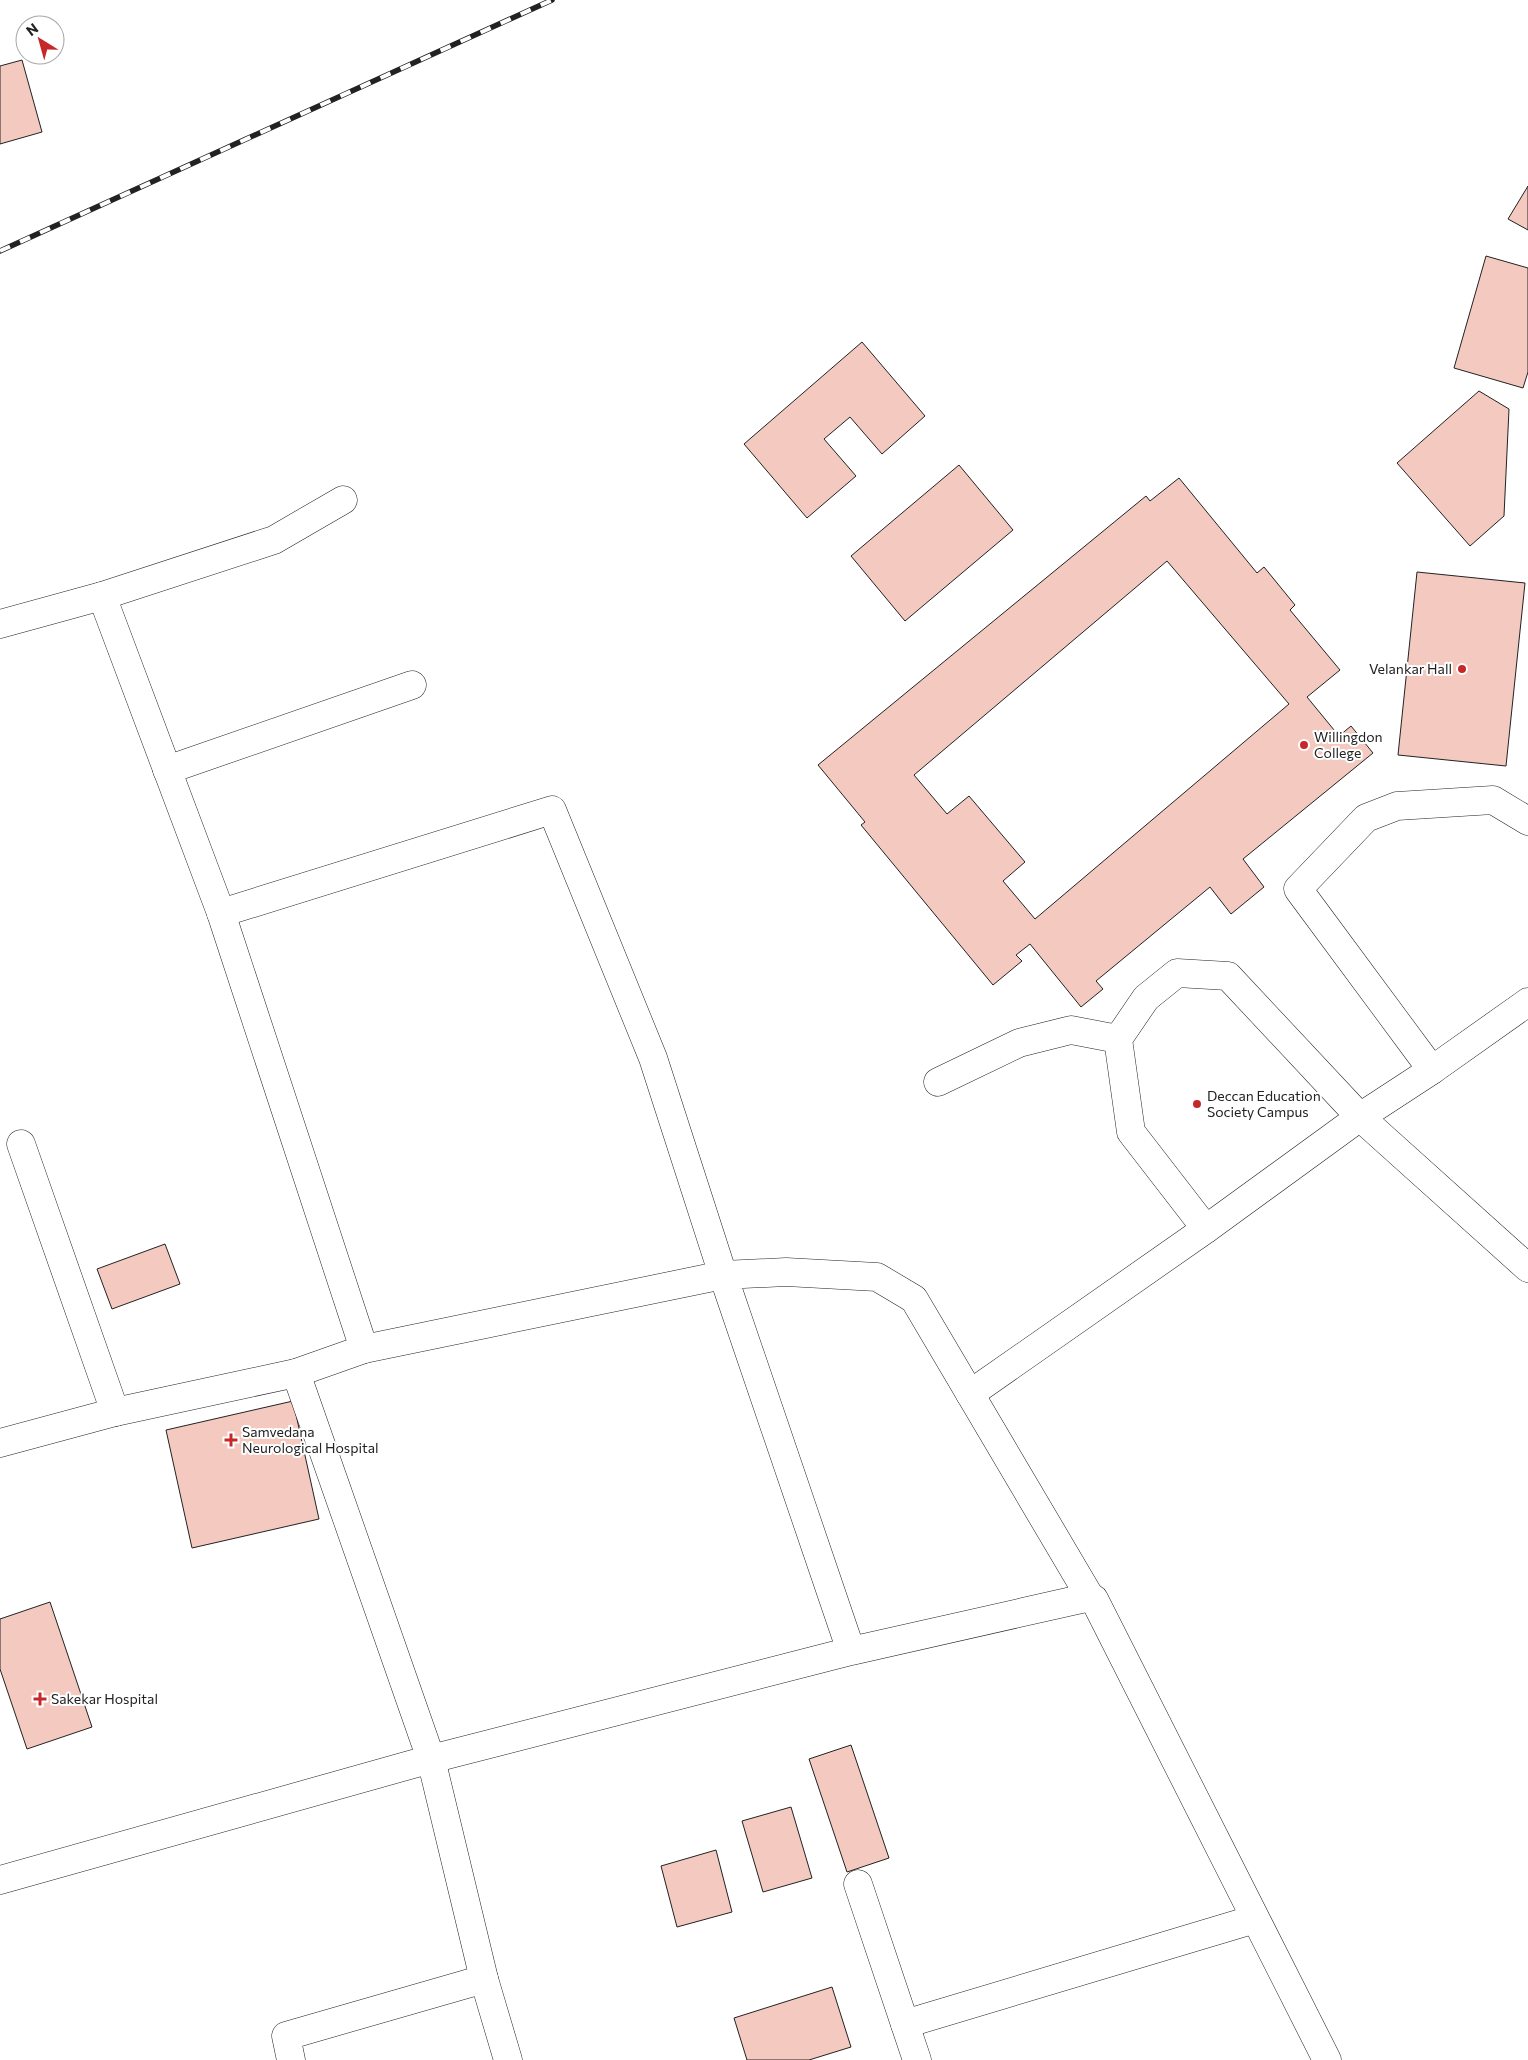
<svg xmlns="http://www.w3.org/2000/svg" width="1528" height="2060" font-family="Commissioner,sans-serif">
  <style>
    .building { fill: #f3c9c0; stroke: #222; fill-rule: evenodd }
    .lines { fill: none; stroke-linecap: round; stroke-linejoin: round }
    .minor-casing { stroke: #222; stroke-width: 29 }
    .minor { stroke: #fff; stroke-width: 28 }
    .rail-casing { stroke: #222; stroke-width: 5.5 }
    .rail { stroke: #fff; stroke-width: 4; stroke-dasharray: 11; stroke-linecap: butt }
    .poi-dot { fill: #c62828; stroke: #fff; stroke-width: 2 }
    .labels { text-anchor: middle; stroke-width: 4; stroke-linejoin: round; paint-order: stroke }
    .poi-label { font-size: 14px; fill: #222; stroke: #fff; text-anchor: start }
  </style>
  <rect width="100%" height="100%" fill="#fff"/>
  <!-- building -->
  <g class="building">
    <path d="M22,60L42,132L0,144V66Z"/>
    <path d="M1528,186V230L1508,219Z"/>
    <path d="M1486,256L1528,268V372L1523,388L1454,368Z"/>
    <path d="M862,342L925,416L882,454L850,417L824,439L856,476L807,518L744,444Z"/>
    <path d="M1479,391L1509,409L1504,516L1470,546L1397,463Z"/>
    <path d="M959,465L1013,530L905,621L851,556Z"/>
    <path d="M1179,478L1257,573L1264,567L1295,605L1290,610L1340,670L1307,697L1339,736L1351,726L1373,753L1243,859L1264,887L1231,914L1210,887L1096,981L1103,989L1081,1007L1030,944L1016,955L1022,961L993,985L861,825L865,822L818,765L1146,496L1150,501ZM1167,561L1289,704L1035,919L1003,881L1025,862L969,796L947,814L914,775Z"/>
    <path d="M1417,572L1525,583L1506,766L1398,755Z"/>
    <path d="M165,1244L180,1284L112,1309L97,1269Z"/>
    <path d="M293,1401L319,1519L192,1548L166,1430Z"/>
    <path d="M50,1602L92,1727L27,1749L0,1669V1619Z"/>
    <path d="M851,1745L889,1858L847,1872L809,1759Z"/>
    <path d="M791,1807L812,1878L763,1892L742,1821Z"/>
    <path d="M716,1850L732,1912L677,1927L661,1866Z"/>
    <path d="M832,1987L851,2047L809,2060H747L734,2018Z"/>
  </g>
  <g class="lines">
    <defs>
      <g id="minor">
        <path d="M102,596L274,540L343,500"/>
        <path d="M0,624L102,596L221,913L364,1349L296,1373L115,1412L0,1443"/>
        <path d="M167,770L412,685"/>
        <path d="M221,913L552,810L653,1058L723,1275L364,1349"/>
        <path d="M1432,1070L1298,889L1366,818L1397,806L1493,800L1528,821"/>
        <path d="M938,1082L1019,1043L1071,1030L1118,1039"/>
        <path d="M21,1144L115,1412"/>
        <path d="M1206,1229L1131,1132L1118,1039L1146,998L1177,973L1228,976L1360,1117L1528,1268"/>
        <path d="M296,1373L431,1759L484,1979L508,2060"/>
        <path d="M970,1394L1206,1229L1360,1117L1432,1070L1528,1002"/>
        <path d="M1090,1597L1094,1599L1327,2060"/>
        <path d="M0,1880L431,1759L851,1651L1090,1597L914,1299L877,1277L786,1272L723,1275L851,1651"/>
        <path d="M858,1884L917,2060"/>
        <path d="M905,2024L1255,1919"/>
        <path d="M291,2060L286,2036L484,1979"/>
      </g>
    </defs>
    <!-- minor casing -->
    <use href="#minor" class="minor-casing"/>
    <!-- minor -->
    <use href="#minor" class="minor"/>
    <defs>
      <path id="rail" d="M0,251L552,0"/>
    </defs>
    <!-- rail casing -->
    <use href="#rail" class="rail-casing"/>
    <!-- rail -->
    <use href="#rail" class="rail"/>
  </g>
  <!-- markers -->
  <g class="poi-dot">
    <circle cx="1462" cy="669" r="5"/>
    <circle cx="1304" cy="745" r="5"/>
    <circle cx="1197" cy="1104" r="5"/>
    <path d="M228.5 1432.5h5v5h5v5h-5v5h-5v-5h-5v-5h5z"/>
    <path d="M37.5 1691.5h5v5h5v5h-5v5h-5v-5h-5v-5h5z"/>
  </g>
  <g class="labels">
    <!-- poi labels -->
    <g class="poi-label">
      <text x="1452" y="674" text-anchor="end">Velankar Hall</text>
      <text x="1314" y="742">Willingdon<tspan x="1314" dy="16">College</tspan></text>
      <text x="1207" y="1101">Deccan Education<tspan x="1207" dy="16">Society Campus</tspan></text>
      <text x="242" y="1437">Samvedana<tspan x="242" dy="16">Neurological Hospital</tspan></text>
      <text x="51" y="1704">Sakekar Hospital</text>
    </g>
  </g>
  <!-- north arrow -->
  <g transform="translate(40 40) rotate(323)"><circle r="24" fill="#ffffff" stroke="#a7a7a7"/>
  <path d="M0-4L9 19L0 12L-9 19Z" fill="#c62828"/>
  <text y="-8" font-size="14" font-weight="bold" text-anchor="middle" fill="#222222">N</text>
  </g>
</svg>
